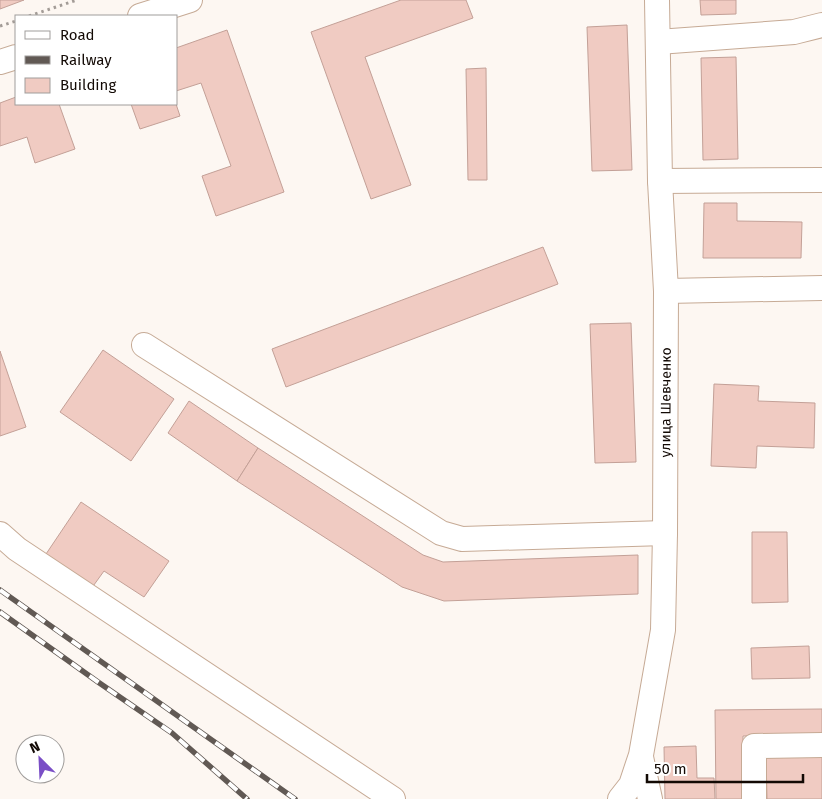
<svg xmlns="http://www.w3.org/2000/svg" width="822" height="799" font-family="'Fira Sans',sans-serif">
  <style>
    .building { fill: #f0cbc2; stroke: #c3a097 }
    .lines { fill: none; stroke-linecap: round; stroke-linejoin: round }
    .minor-casing { stroke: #c6aa95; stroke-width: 26 }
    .path { stroke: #a39c97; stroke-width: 3; stroke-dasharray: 2.5 4; stroke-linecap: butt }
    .minor { stroke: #fff; stroke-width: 24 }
    .rail-casing { stroke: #615954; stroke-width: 5.5 }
    .rail { stroke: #fff; stroke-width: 4; stroke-dasharray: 11; stroke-linecap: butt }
    .labels { text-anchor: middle; stroke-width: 4; stroke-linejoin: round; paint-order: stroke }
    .street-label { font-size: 14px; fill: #120904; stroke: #fff }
  </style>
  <rect width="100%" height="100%" fill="#fdf7f2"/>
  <!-- building -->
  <g class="building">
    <path d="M0,0H24L0,9Z"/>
    <path d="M401,0H466L473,18L365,57L411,185L371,199L311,32Z"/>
    <path d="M700,0H736V14L701,15Z"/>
    <path d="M627,25L632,170L592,171L587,27Z"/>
    <path d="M227,30L284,192L216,216L202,176L231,166L201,83L176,91V48Z"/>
    <path d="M736,57L738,159L703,160L701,58Z"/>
    <path d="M486,68L487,180H468L466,69Z"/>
    <path d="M16,97V104H59L75,149L35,163L27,137L0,146V103Z"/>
    <path d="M131,104H176L180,116L140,129Z"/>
    <path d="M704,203H737V221L802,222L801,258H703Z"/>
    <path d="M543,247L558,284L286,387L272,349Z"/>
    <path d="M631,323L636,462L595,463L590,324Z"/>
    <path d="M103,350L174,399L131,461L60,412Z"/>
    <path d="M0,351L26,427L0,436Z"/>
    <path d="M714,384L759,386L758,401L815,403L814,448L757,446L756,468L711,466Z"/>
    <path d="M189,401L258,448L237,481L168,433Z"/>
    <path d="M258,448L423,555L443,562L638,555V594L444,601L402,587L237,481Z"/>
    <path d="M81,502L169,561L144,597L104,571L91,589L44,557Z"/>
    <path d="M752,532H787L788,602L752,603Z"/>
    <path d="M809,646L810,678L752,679L751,648Z"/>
    <path d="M822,709V735L743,736V799H716L715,710Z"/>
    <path d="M696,746L697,778H714L715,799H665L664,747Z"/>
    <path d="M766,756H822V799H767Z"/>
  </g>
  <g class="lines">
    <defs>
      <g id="minor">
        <path d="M140,16L190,0"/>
        <path d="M658,42L794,32L822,25"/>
        <path d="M0,62L16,57"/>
        <path d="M660,181L822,180"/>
        <path d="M666,291L822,288"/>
        <path d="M144,345L441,533L462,539L665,533"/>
        <path d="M0,534L17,549L393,799"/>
        <path d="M641,757L650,799"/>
        <path id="s1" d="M620,799L631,785L641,755L663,630L665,533L666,291L660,181L657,0"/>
        <path d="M754,799V746L822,745"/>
      </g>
    </defs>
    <!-- minor casing -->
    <use href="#minor" class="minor-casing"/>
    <!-- path -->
    <g class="path">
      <path d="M29,16L77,0"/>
      <path d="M0,26L16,21"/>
    </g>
    <!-- minor -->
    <use href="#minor" class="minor"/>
    <defs>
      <g id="rail">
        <path d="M0,590L295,799"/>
        <path d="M0,612L98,682L172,733L247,799"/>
      </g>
    </defs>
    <!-- rail casing -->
    <use href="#rail" class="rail-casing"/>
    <!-- rail -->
    <use href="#rail" class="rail"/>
  </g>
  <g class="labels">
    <!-- street labels -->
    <g class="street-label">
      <text dy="5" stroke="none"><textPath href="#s1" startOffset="404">улица Шевченко</textPath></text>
    </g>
  </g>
  <!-- legend -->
  <rect x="15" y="15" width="162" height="90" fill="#ffffff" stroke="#a09d9b"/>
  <rect x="25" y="31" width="25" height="8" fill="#ffffff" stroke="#a09d9b"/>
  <text x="60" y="40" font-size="15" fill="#120904">Road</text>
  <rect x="25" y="56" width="25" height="8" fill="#615954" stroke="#a09d9b"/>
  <text x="60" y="65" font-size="15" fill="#120904">Railway</text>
  <rect x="25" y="78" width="25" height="15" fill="#f0cbc2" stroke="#a09d9b"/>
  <text x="60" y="90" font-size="15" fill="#120904">Building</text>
  <!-- north arrow -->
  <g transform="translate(40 759) rotate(336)"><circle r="24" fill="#ffffff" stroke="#a09d9b"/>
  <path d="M0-4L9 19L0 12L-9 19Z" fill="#7a4ec6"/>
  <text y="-8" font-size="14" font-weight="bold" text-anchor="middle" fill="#120904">N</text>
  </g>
  <!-- scale -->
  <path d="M647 774v8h156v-8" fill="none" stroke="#120904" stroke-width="2.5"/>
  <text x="654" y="774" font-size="15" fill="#120904" stroke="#ffffff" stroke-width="4" paint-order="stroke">50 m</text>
</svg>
